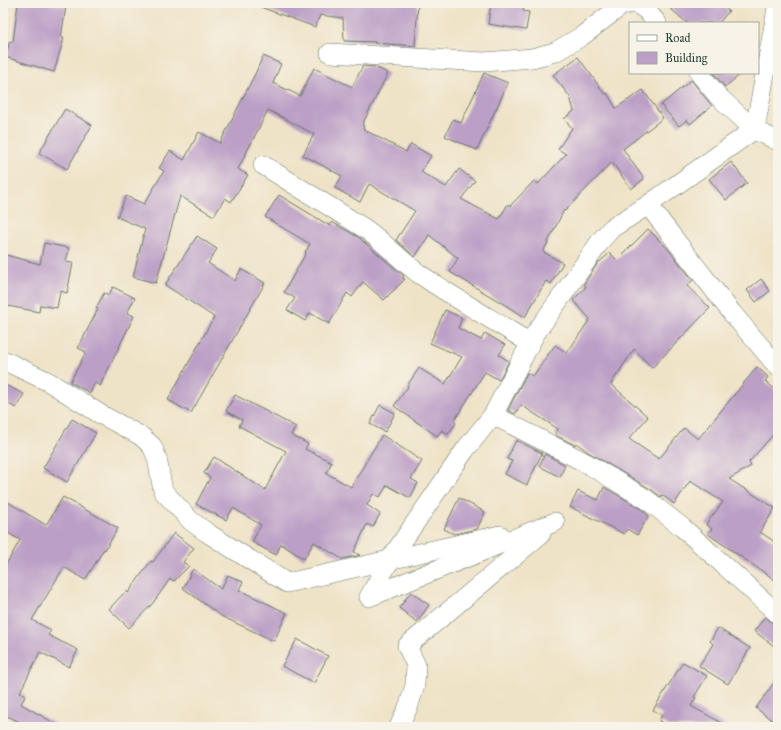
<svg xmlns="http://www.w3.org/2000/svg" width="781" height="730" font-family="'IM FELL Great Primer',serif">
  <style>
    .building { fill: #bb9fc6 }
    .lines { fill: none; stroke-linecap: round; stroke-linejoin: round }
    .minor-casing { stroke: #687767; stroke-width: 20 }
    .minor { stroke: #fff; stroke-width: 19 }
  </style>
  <rect width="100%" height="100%" fill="#f7f3e8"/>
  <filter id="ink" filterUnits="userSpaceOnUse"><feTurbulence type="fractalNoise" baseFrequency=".025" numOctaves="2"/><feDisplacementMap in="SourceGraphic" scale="8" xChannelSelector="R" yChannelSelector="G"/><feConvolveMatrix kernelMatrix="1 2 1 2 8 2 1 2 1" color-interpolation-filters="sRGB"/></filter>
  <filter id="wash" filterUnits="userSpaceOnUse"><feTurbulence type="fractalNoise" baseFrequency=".012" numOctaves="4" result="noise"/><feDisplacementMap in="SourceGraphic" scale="16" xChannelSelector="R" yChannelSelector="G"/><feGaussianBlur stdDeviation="0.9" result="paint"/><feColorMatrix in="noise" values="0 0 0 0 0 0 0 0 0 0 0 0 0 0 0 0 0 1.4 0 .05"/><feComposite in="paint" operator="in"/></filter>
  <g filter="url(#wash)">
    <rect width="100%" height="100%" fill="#efe3c7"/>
    <g id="blocks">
      <!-- building -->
      <g class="building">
        <path d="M18,3H47L66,6L61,38H64L54,72L5,57L10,41L13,42Z"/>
        <path d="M256,3H418L415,46L374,43L375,42L344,41L343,18L320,15L315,27L255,5Z"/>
        <path d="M491,3H524L523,11L529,12L526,30L488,24Z"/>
        <path d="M664,3H718L729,11L719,23H687Z"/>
        <path d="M263,56L281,64L273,83L300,96L314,68L352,87L363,66L375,67L388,73L362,125L364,126L363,129L406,152L411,144L431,156L421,172L446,187L459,169L475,181L461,199L499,219L508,204L510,206L534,181L538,184L566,154L558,149L572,128L564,119L574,111L570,97L553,75L578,57L605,94L607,93L616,108L643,90L663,118L623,149L644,179L631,189L612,162L565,211L564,210L543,252L563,263L551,284L546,281L525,317L450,272L458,258L429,235L415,257L396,240L415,211L369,184L360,202L335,188L342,176L303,155L314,134L268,110L238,169L248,175L231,202L225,198L214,216L180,196L156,283L133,277L145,229L117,217L126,196L144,204L164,171L159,168L170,151L184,160L199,132L220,143L256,72Z"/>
        <path d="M484,73L508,83L477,150L445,136L453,119L461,123Z"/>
        <path d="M713,73H742L725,87Z"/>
        <path d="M691,80L712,106L690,124L687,120L679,126L661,105Z"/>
        <path d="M65,109L92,125L67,169L39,153Z"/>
        <path d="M731,162L747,183L726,200L709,179Z"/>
        <path d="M279,195L330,226L332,222L358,237L404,276L402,278L405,279L384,300L363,282L352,297L347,293L329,324L310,313L305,321L287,310L295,298L284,292L306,253L305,252L310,244L265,217Z"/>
        <path d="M648,229L667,248L693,280L687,286L710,308L652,368L634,349L611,384L648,417L629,439L659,459L684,428L698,439L757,367L768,377L765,381L778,392V429L749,462L751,466L729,479L775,508L760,532L778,544V582L708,534L712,529L706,524L723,502L690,481L674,504L662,495L661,497L652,490L588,452L576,443L575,445L555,435L558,429L521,405L515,414L508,410L527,373L533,376L555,345L567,353L590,319L573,300L586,287L584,284L598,263L610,253L617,260Z"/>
        <path d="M197,236L217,249L208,263L235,281L241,269L265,283L191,413L168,400L214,317L165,285Z"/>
        <path d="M44,243L69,248L66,262L73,263L67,293L60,291L57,308L40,305L39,312L3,305V265L6,255L40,264Z"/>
        <path d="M761,279L770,291L756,302L747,290Z"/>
        <path d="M113,287L135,298L127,313L134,316L100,386L95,383L90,393L70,382L86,352L78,348L98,309L96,308L104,293L109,295Z"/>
        <path d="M445,310L462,318L458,328L481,340L485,333L505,345L499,355L509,361L499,380L485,372L454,421L456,423L448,434L442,430L437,436L394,406L408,387L407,386L419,368L445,384L462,357L430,343Z"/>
        <path d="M3,384L24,394L16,408L3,401Z"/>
        <path d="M235,395L296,427L291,435L308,444L305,449L332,462L326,473L351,487L382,435L422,461L411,479L418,483L410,498L387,485L380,497L373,494L367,505L380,514L373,527L367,524L354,552L360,555L342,559L314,542L304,559L281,544L276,555L252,542L261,525L233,508L226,520L196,504L210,478L204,473L214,457L265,490L286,451L239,426L242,420L226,411Z"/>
        <path d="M380,405L395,413L385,432L370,424Z"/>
        <path d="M72,419L96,433L67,482L43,468Z"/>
        <path d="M516,440L542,453L527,485L505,474L512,461L507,459Z"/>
        <path d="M545,454L565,465L560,477L539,466Z"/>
        <path d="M604,487L640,508L649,516L637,535L627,529L624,534L570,507L578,491L598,500Z"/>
        <path d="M63,497L118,528L105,550L104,549L85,580L64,567L32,620L51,630L48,635L78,650L69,667L40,652L20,692L26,695L21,704L61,727H30L3,714V570L20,540L3,530V499L46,525Z"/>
        <path d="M459,498L485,512L477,529L454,534L444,529Z"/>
        <path d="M174,533L194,548L183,562L189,566L174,581L170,579L153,603L129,628L109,609L126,591L128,593L151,561L153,562Z"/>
        <path d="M193,569L221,589L228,575L243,582L239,590L287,613L274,641L221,616L183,588Z"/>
        <path d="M411,592L429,605L417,622L399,608Z"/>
        <path d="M765,617L771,622L778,625V649L754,631Z"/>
        <path d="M718,628L750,648L728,684L699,666L713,644L710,641Z"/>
        <path d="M297,639L328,656L314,683L282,666Z"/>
        <path d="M683,662L707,676L694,697L696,698L691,706L729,727H671L659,721L662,715L653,710Z"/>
        <path d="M778,677V725L756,708Z"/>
      </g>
    </g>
  </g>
  <g filter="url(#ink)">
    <use href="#blocks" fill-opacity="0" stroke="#687767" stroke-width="1"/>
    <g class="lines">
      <defs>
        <g id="minor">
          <path d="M330,53L484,62L532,58L555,52L582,36L621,6L631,3L639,5L647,11L657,23"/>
          <path d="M699,73L718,96L746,122L761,133L778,141"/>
          <path d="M263,165L364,228C383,241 399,259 418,273C454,298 493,320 530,343"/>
          <path d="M648,205L732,313L778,367"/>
          <path d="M3,360L49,382L100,414L141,436L152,446L157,458L163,491L191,521L206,532L287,583L500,535"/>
          <path d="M493,415L586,463L646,499L683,528L778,614"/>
          <path d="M555,522L369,597L391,558L465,450L493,415L535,334L602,239L612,228L648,205L755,129L778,3"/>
          <path d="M399,727L409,705L415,685L416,665L407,646L541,534"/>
        </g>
      </defs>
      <!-- minor casing -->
      <use href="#minor" class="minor-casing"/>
      <!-- minor -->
      <use href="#minor" class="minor"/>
    </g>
  </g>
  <!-- margin -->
  <rect width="781" height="730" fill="none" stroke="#f7f3e8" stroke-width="16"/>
  <!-- legend -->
  <rect x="629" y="22" width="130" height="52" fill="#f7f3e8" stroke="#a1aaa0"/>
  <rect x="637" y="35" width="20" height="6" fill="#ffffff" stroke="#a1aaa0"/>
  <text x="665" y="42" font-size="12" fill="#1f3d34">Road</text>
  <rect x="637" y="52" width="20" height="12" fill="#bb9fc6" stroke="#a1aaa0"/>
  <text x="665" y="62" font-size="12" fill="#1f3d34">Building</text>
</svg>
